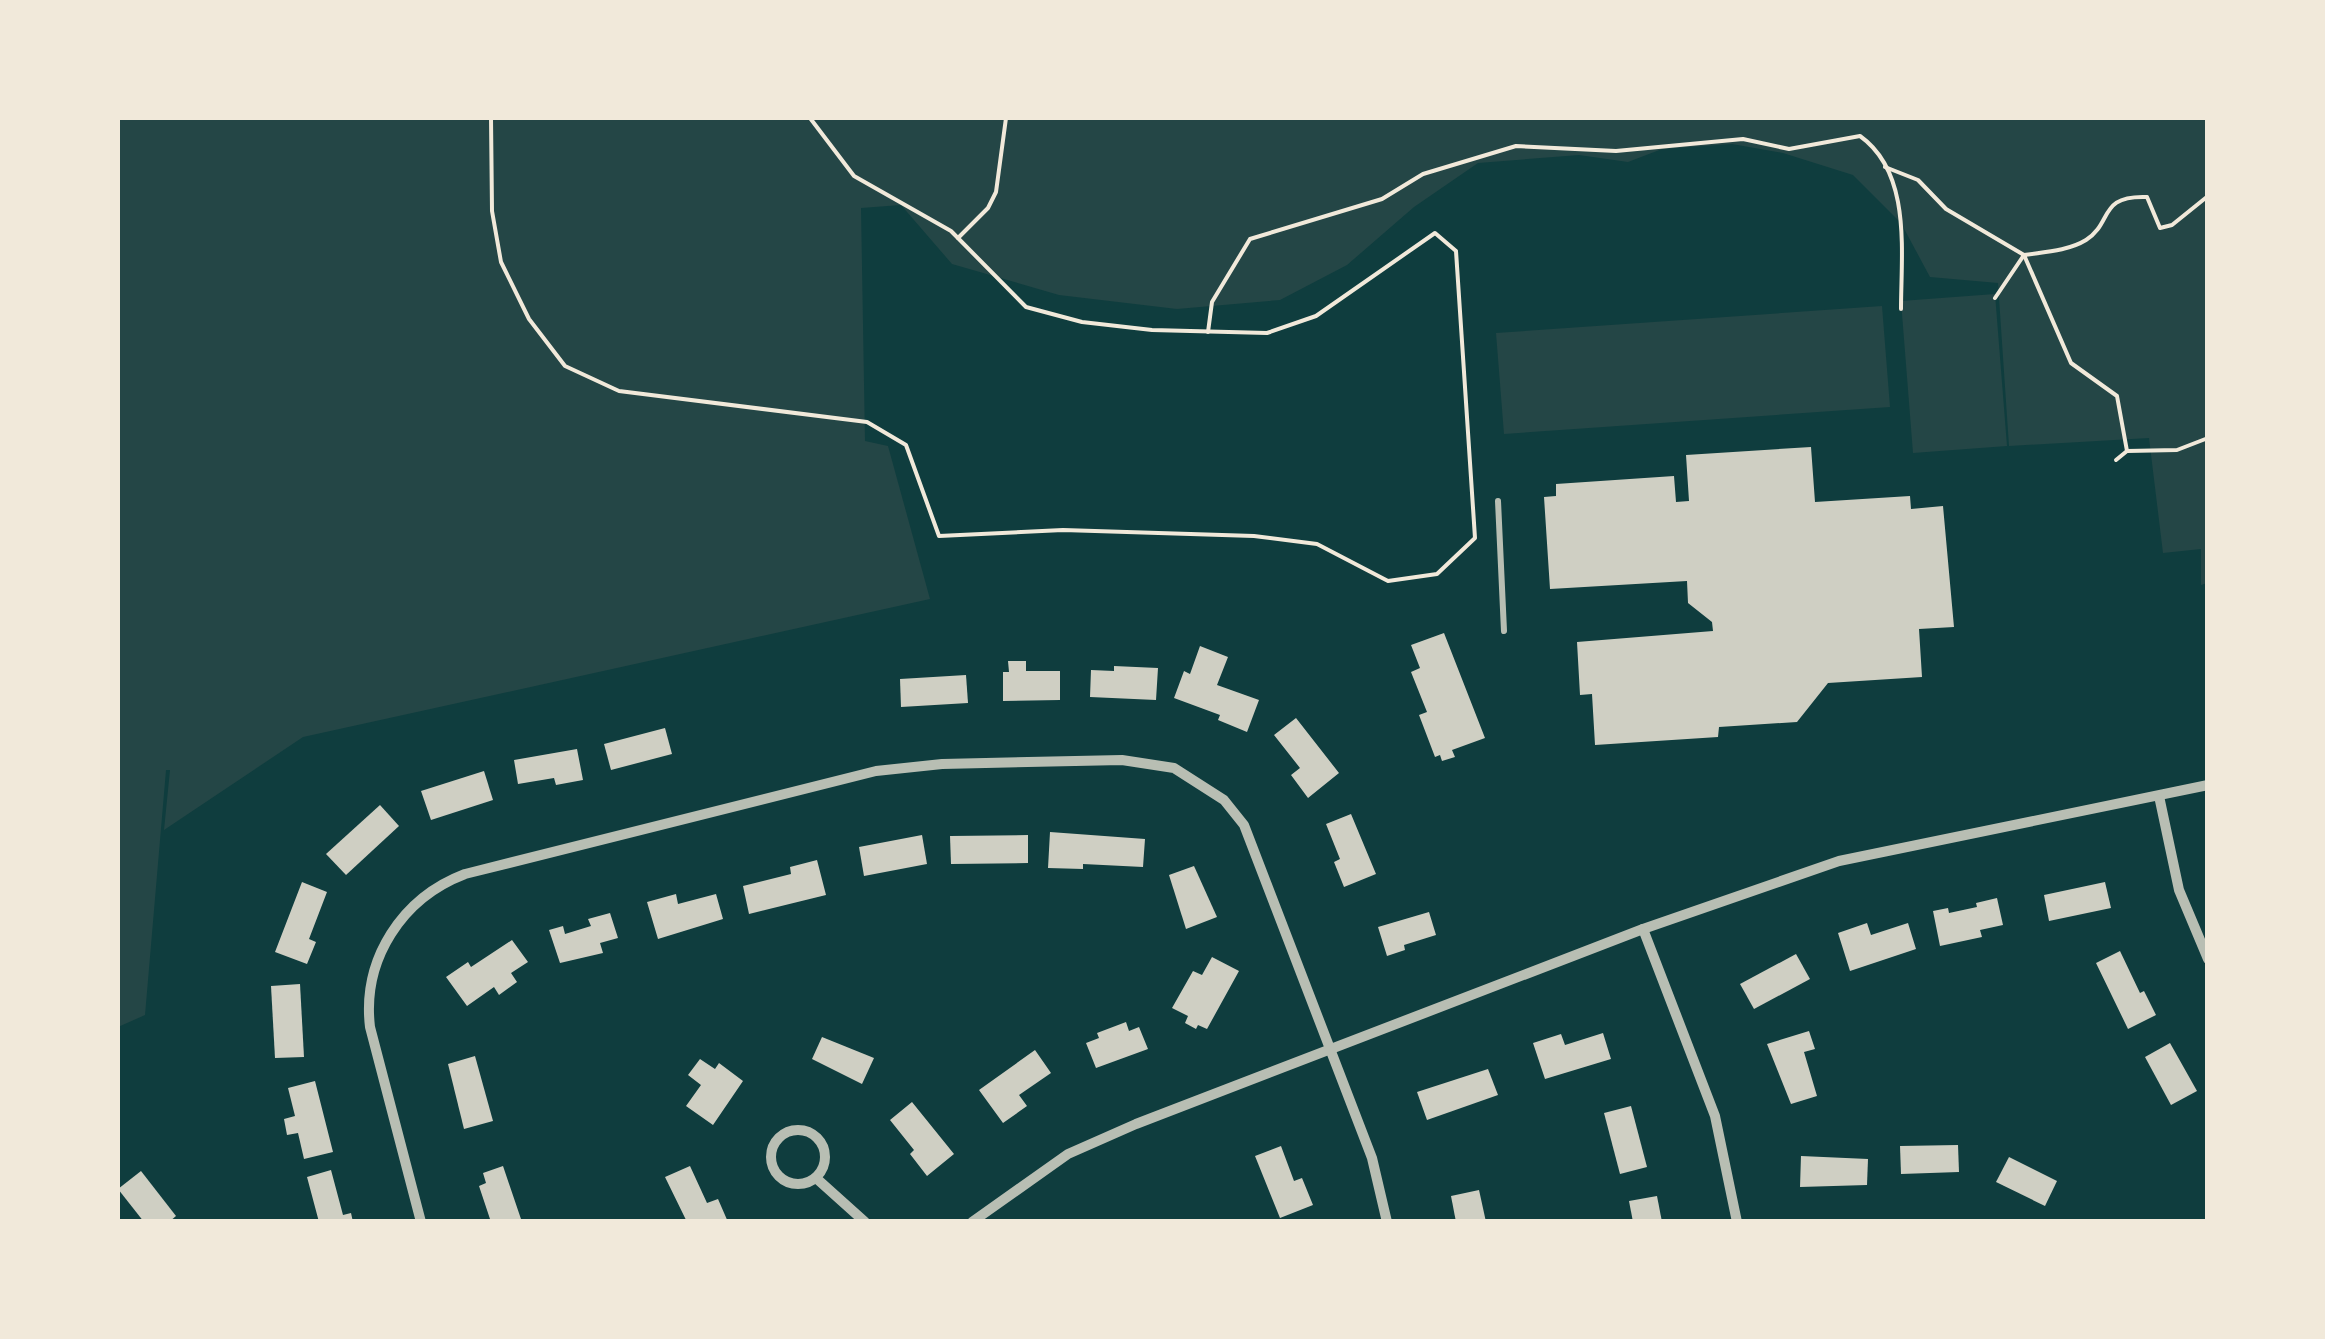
<svg xmlns="http://www.w3.org/2000/svg" width="2325" height="1339" font-family="'Varela Round',sans-serif">
  <style>
    .green { fill: #244646 }
    .building { fill: #cfcfc3 }
    .lines { fill: none; stroke-linecap: round; stroke-linejoin: round }
    .path { stroke: #f1e9da; stroke-width: 4 }
    .service { stroke: #b8beb3; stroke-width: 6 }
    .minor { stroke: #b8beb3; stroke-width: 10 }
  </style>
  <rect width="100%" height="100%" fill="#0f3d3e"/>
  <!-- green -->
  <g class="green">
    <path d="M118,118H2207V583L2201,585V549L2163,553L2149,438L2009,446L1998,283L1930,277L1901,223L1853,175L1783,153L1732,144L1662,149L1628,162L1579,155L1478,163L1414,207L1347,265L1280,300L1177,309L1059,295L952,264L901,205L861,208L865,441L888,446L930,599L303,737L164,830L170,770H166L145,1015L118,1027Z"/>
    <path d="M1995,294L2007,446L1913,453L1901,301Z"/>
    <path d="M1882,306L1890,407L1504,434L1496,333Z"/>
  </g>
  <!-- building -->
  <g class="building">
    <path d="M1811,447L1815,502L1910,496L1911,509L1943,506L1954,627L1919,629L1922,677L1828,683L1797,722L1719,727L1718,737L1595,745L1592,694L1580,695L1577,642L1713,631L1712,622L1688,603L1687,581L1550,589L1544,497L1556,496V484L1674,476L1676,502L1689,501L1686,455Z"/>
    <path d="M1444,633L1485,738L1452,750L1455,757L1442,761L1440,755L1435,757L1419,715L1427,712L1411,672L1420,668L1411,645Z"/>
    <path d="M1200,646L1228,657L1217,685L1259,700L1247,732L1218,720L1220,715L1174,698L1184,671L1190,674Z"/>
    <path d="M1008,661H1026V671H1060V700L1003,701V672H1009Z"/>
    <path d="M1114,666L1158,668L1156,700L1090,697L1091,670L1114,671Z"/>
    <path d="M966,675L968,703L901,707L900,679Z"/>
    <path d="M1296,718L1339,773L1308,798L1291,775L1300,768L1274,735Z"/>
    <path d="M665,728L672,754L611,770L604,744Z"/>
    <path d="M577,749L583,780L556,785L554,778L518,784L514,760Z"/>
    <path d="M484,771L493,800L431,820L421,791Z"/>
    <path d="M380,805L399,826L346,875L326,854Z"/>
    <path d="M1351,814L1376,874L1344,887L1334,862L1340,859L1326,824Z"/>
    <path d="M1050,832L1145,839L1143,867L1083,864V869L1048,868Z"/>
    <path d="M922,835L927,864L864,876L859,847Z"/>
    <path d="M1028,835V863L951,864L950,836Z"/>
    <path d="M817,860L826,895L749,914L743,886L791,874L790,867Z"/>
    <path d="M1194,866L1217,917L1186,929L1169,875Z"/>
    <path d="M302,882L327,892L309,939L316,942L307,964L275,952Z"/>
    <path d="M2105,882L2111,908L2049,921L2044,895Z"/>
    <path d="M676,894L678,904L716,894L723,919L658,939L647,902Z"/>
    <path d="M1997,898L2003,925L1980,930L1982,937L1940,946L1933,911L1948,908L1949,913L1977,907L1976,903Z"/>
    <path d="M1429,912L1436,935L1404,945L1405,950L1387,956L1378,927Z"/>
    <path d="M610,913L618,938L600,943L603,953L560,963L549,930L563,926L565,934L591,926L588,919Z"/>
    <path d="M1867,923L1871,935L1908,923L1916,949L1850,971L1838,933Z"/>
    <path d="M512,940L528,962L511,973L517,982L499,995L494,987L467,1006L446,977L468,962L471,967Z"/>
    <path d="M2120,951L2140,993L2144,991L2156,1015L2128,1029L2096,963Z"/>
    <path d="M1796,954L1810,979L1754,1009L1740,984Z"/>
    <path d="M1212,957L1239,971L1207,1029L1198,1025L1196,1029L1185,1023L1188,1016L1172,1008L1193,971L1202,975Z"/>
    <path d="M300,984L304,1057L275,1058L271,986Z"/>
    <path d="M1126,1022L1129,1031L1139,1027L1148,1049L1096,1068L1086,1043L1099,1038L1097,1033Z"/>
    <path d="M1809,1031L1815,1049L1804,1052L1817,1096L1791,1104L1767,1044Z"/>
    <path d="M1603,1033L1611,1059L1545,1079L1533,1043L1561,1034L1565,1045Z"/>
    <path d="M822,1037L874,1058L862,1084L812,1059Z"/>
    <path d="M2170,1043L2197,1091L2171,1105L2145,1057Z"/>
    <path d="M1035,1050L1051,1073L1019,1095L1027,1106L1003,1123L979,1090Z"/>
    <path d="M475,1056L493,1121L464,1129L448,1064Z"/>
    <path d="M700,1059L715,1069L719,1063L743,1081L713,1125L686,1106L701,1085L688,1075Z"/>
    <path d="M1488,1069L1498,1095L1427,1120L1417,1092Z"/>
    <path d="M315,1081L333,1152L304,1159L298,1133L287,1135L284,1119L295,1116L288,1088Z"/>
    <path d="M912,1102L954,1154L927,1176L910,1154L914,1150L890,1120Z"/>
    <path d="M1631,1106L1647,1167L1620,1174L1604,1113Z"/>
    <path d="M1958,1145L1959,1172L1901,1174L1900,1146Z"/>
    <path d="M1281,1146L1294,1181L1302,1178L1313,1205L1280,1218L1255,1156Z"/>
    <path d="M1801,1156L1868,1159L1867,1185L1800,1187Z"/>
    <path d="M2009,1157L2057,1181L2045,1206L1996,1182Z"/>
    <path d="M503,1166L522,1222H491L479,1186L486,1183L483,1173Z"/>
    <path d="M690,1166L707,1203L718,1199L728,1222H687L665,1177Z"/>
    <path d="M331,1170L343,1215L351,1213L353,1222H319L307,1177Z"/>
    <path d="M141,1171L176,1216L169,1222H144L118,1189Z"/>
    <path d="M1479,1190L1486,1222H1456L1451,1196Z"/>
    <path d="M1657,1196L1662,1222H1633L1629,1201Z"/>
  </g>
  <g class="lines">
    <!-- path -->
    <g class="path">
      <path d="M491,118L492,211L501,262L529,319L565,366L619,391L867,422L906,445L939,536L1063,530L1254,536L1317,544L1388,581L1437,574L1475,538L1456,251L1435,233L1316,316L1267,333L1152,330L1082,322L1026,307L951,231L854,176L810,118"/>
      <path d="M1885,167L1918,180L1946,209L2024,255L1995,298"/>
      <path d="M958,238L988,208L996,192L1006,118"/>
      <path d="M1208,332L1212,302L1250,239L1382,199L1423,174L1516,146L1616,151L1743,139L1789,149L1860,136C1912,173 1901,253 1901,309"/>
      <path d="M2127,451L2117,396L2071,363L2024,255C2044,252 2068,251 2086,240C2113,223 2098,195 2147,197L2160,228L2172,225L2208,196"/>
      <path d="M2116,460L2127,451L2177,450L2208,438"/>
    </g>
    <!-- service -->
    <path class="service" d="M1498,501L1504,631"/>
    <!-- minor -->
    <g class="minor">
      <path d="M2159,796L2179,890L2208,959"/>
      <path d="M1643,929L1715,1116L1737,1222"/>
      <circle cx="798" cy="1157" r="27"/>
      <path d="M816,1178L865,1222"/>
      <path d="M421,1222L370,1027C362,959 402,898 465,874L876,771L942,764L1122,760L1174,768L1224,800L1244,825L1372,1158L1387,1222"/>
      <path d="M972,1222L1068,1154L1136,1124L1643,929L1839,861L2208,785"/>
    </g>
  </g>
  <!-- border -->
  <rect width="2325" height="1339" fill="none" stroke="#f1e9da" stroke-width="240"/>
</svg>
